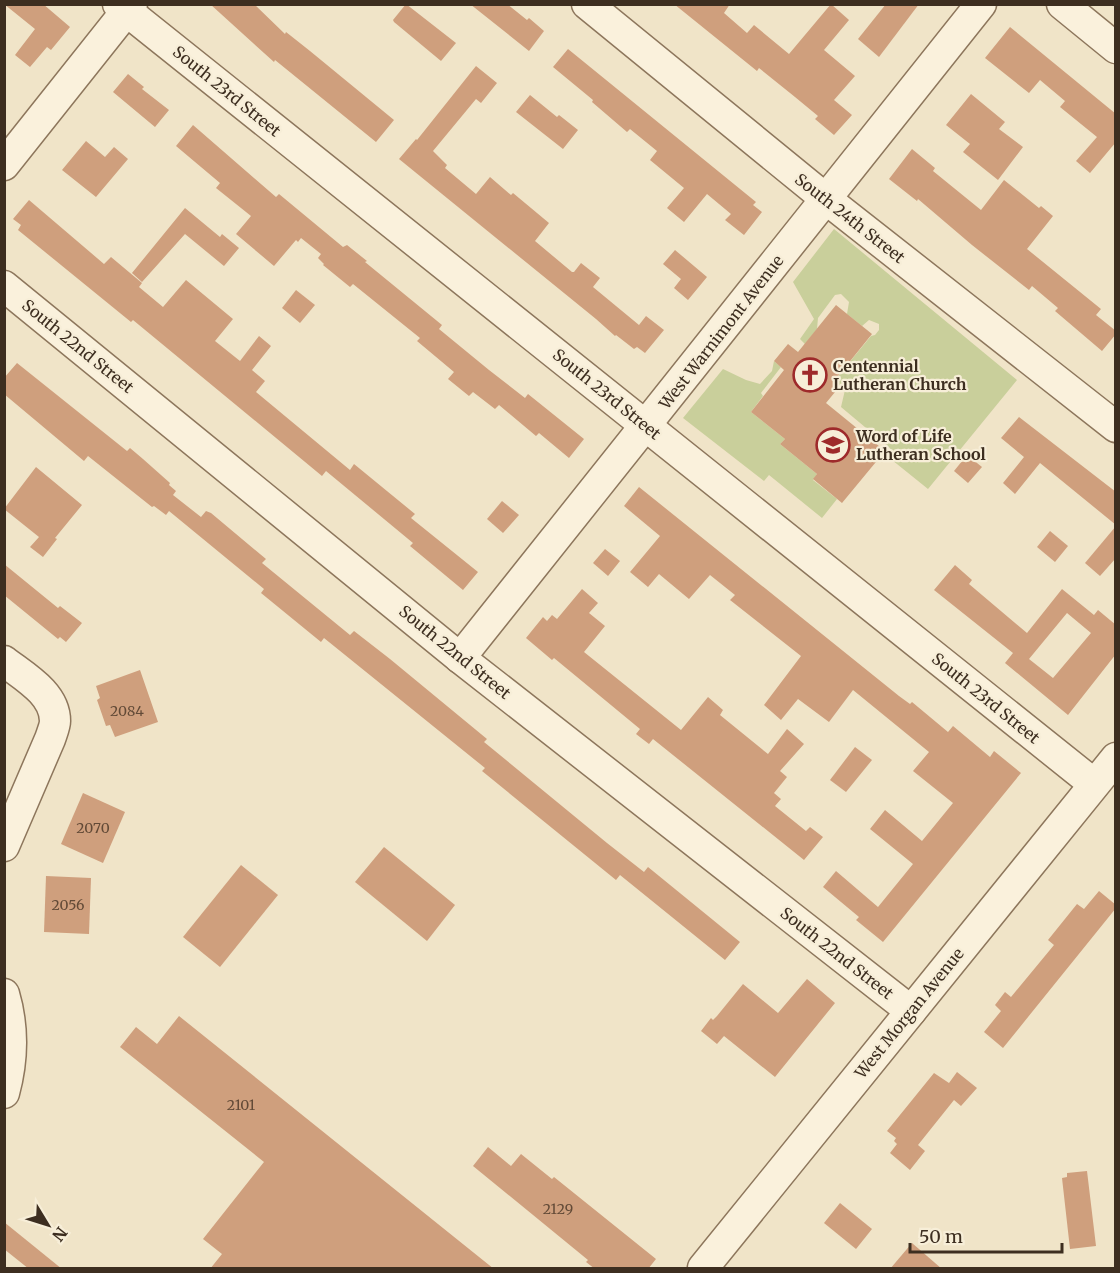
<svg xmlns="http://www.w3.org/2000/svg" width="1120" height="1273" font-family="Merriweather,serif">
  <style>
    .green { fill: #c9cf9b }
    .building { fill: #cf9f7d; fill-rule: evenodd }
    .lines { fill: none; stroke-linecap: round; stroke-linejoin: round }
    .minor-casing { stroke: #8d765c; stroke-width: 33 }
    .minor { stroke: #faf1dc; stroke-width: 30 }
    .labels { text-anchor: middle; stroke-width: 4.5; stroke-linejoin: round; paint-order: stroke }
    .number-label { font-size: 14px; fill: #624a37 }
    .street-label { font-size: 16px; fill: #3d2e20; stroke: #f7eed8 }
    .poi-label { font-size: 16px; font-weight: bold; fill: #3d2e20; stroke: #f7eed8; text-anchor: start }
  </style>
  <rect width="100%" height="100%" fill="#f0e4c8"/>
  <!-- green -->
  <g class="green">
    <path d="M834,229L1017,380L928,489L892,460L890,448L841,407L845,390L834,381L871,336L875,335L879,330V324L869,320L862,326L847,314L849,302L841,294L835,295L818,318L817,329L805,344L800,339L814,319L793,282Z"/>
    <path d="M774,361L781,367L761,393L763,396L751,412L785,439L780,444L817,474L813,480L837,499L822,518L769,475L764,481L683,418L723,369L746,380L760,384L772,371Z"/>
  </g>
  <!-- building -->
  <g class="building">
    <path d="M4,4H43L70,27L51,50L47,47L30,67L15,55L35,29Z"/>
    <path d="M210,4H254L285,34L286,32L310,51L394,120L376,142L275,60L274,62Z"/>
    <path d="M406,4L456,43L441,61L394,22L393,20Z"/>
    <path d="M470,4H507L527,20L529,18L544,31L529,51Z"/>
    <path d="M674,4H730L724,13L747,33L754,25L789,54L831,4L849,20L824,50L855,76L834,100L852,115L834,135L815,119L818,116L795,97L759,68L757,71Z"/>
    <path d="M886,4H919L879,57L858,39Z"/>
    <path d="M1010,27L1116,114V142L1090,173L1076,161L1097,137L1060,107L1065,101L1040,80L1029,93L985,58Z"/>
    <path d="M568,49L756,202L753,205L762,212L744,235L725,220L731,214L707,194L684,222L667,208L684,188L650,160L657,151L630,129L627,132L592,102L593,100L553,67Z"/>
    <path d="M476,66L497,83L481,103L476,99L433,151L447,165L445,168L476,194L490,177L511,195L513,193L549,223L535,241L572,272H574L581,263L600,278L593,287L639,325L646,316L664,330L645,353L637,347L634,349L616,335L615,336L596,319L399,159L416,139L417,140Z"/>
    <path d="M128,74L144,87L142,89L169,110L155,127L113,92Z"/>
    <path d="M971,94L1005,122L999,129L1023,147L998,180L963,152L970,144L946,125Z"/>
    <path d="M530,95L557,117L559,115L578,130L563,149L516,112Z"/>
    <path d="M193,125L276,197L279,194L343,247L347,245L367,261L365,262L442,325L439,329L489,370L525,398L528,394L584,439L569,458L539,433L536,436L499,405L495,409L473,392L469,396L448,379L454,372L417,341L420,338L353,284L350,287L323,265L324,264L318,258L321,254L301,238L298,242L296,240L274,266L236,234L251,216L216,188L220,183L176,146Z"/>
    <path d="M86,141L105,157L114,147L128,159L96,197L62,170Z"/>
    <path d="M912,149L935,168L933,171L981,210L1004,180L1039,208L1041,206L1053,216L1027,249L1101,309L1096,315L1116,331V334L1102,351L1055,311L1058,308L1032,286L1029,290L972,245L918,199L917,201L889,179Z"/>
    <path d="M29,200L104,264L111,257L142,283L139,287L163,307L186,280L233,319L215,341L240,361L259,336L271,346L252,370L265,381L256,392L350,470L354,464L415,514L411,518L478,572L463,590L410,546L413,543L326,471L322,476L133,320L131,322L18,230L21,225L13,219Z"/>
    <path d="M185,208L220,237L222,234L239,248L224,266L185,234L142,282L132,273Z"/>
    <path d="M675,250L707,277L688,300L674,288L681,279L663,264Z"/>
    <path d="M296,290L315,305L300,323L282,308Z"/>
    <path d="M836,305L872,334L834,381L840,386L826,403L885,451L842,503L813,479L817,474L780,444L785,439L751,412L784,370L774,361L788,344L798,352Z"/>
    <path d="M17,363L127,451L130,448L143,459L170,483L169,485L176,491L173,495L201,517L206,511L211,513L266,559L262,563L350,635L354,631L390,659L487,739L484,742L607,843L644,872L648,867L740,942L725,960L620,875L616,880L482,771L485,768L324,638L321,642L261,593L264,589L169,511L166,515L154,506L152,507L88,456L84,461L4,394V378Z"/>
    <path d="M1019,417L1116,492V525L1040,463L1015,494L1003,483L1024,457L1001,438Z"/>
    <path d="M967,455L982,467L968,483L954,471Z"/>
    <path d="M36,467L82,505L55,538L57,539L43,557L30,547L39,537L4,509Z"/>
    <path d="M639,487L899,696L910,704L912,702L948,732L953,726L990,757L994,751L1021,773L883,942L856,920L859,917L823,887L836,871L878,907L913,864L870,829L885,810L922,841L953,803L913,771L929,752L853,690L829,722L798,699L781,720L764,705L801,656L730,600L735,595L710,575L689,599L659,574L648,587L630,572L660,536L624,506Z"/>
    <path d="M502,501L519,515L503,533L487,519Z"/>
    <path d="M1116,526V558L1100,576L1085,563Z"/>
    <path d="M1050,531L1068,546L1055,562L1037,547Z"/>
    <path d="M605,549L620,561L608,576L593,563Z"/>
    <path d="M4,564L58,608L60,606L82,623L66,642L60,637L58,639L4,595Z"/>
    <path d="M955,565L972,580L969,584L1027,633L1062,589L1094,615L1098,610L1116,625V654L1068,715L1005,663L1013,653L934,590ZM1067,613L1091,633L1053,678L1029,659Z"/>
    <path d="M582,589L598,603L589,613L605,626L584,652L681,730L708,697L723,710L720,715L768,754L787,729L804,744L780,771L787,777L774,793L781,799L775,806L806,831L810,827L823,837L804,860L653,739L649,744L636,734L640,729L554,658L552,660L526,638L543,617L547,621L552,615L557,619Z"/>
    <path d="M140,670L158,722L115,737L110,725L106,726L97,700L100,698L96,686Z"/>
    <path d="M855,747L872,760L846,792L830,780Z"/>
    <path d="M83,793L125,812L103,863L61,844Z"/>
    <path d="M384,847L455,905L427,941L355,882Z"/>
    <path d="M241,865L278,895L220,967L183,937Z"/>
    <path d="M46,876L91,878L89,934L44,932Z"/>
    <path d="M1099,891L1116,905V908L1003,1048L984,1032L1001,1011L995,1005L1005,992L1011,997L1054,945L1048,940L1077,904L1084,909Z"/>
    <path d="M807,979L835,1003L775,1077L724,1036L717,1044L701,1031L711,1018L713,1020L717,1016L743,984L778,1013Z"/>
    <path d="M179,1016L494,1269H210L222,1254L203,1239L264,1162L120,1047L136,1027L157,1044Z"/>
    <path d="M957,1072L977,1088L961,1106L954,1100L918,1145L925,1151L910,1170L890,1153L897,1144L894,1141L896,1138L887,1131L934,1073L949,1083Z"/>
    <path d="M488,1147L511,1166L521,1154L552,1179L554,1177L656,1259L648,1269H595L586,1262L588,1260L473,1166Z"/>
    <path d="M1087,1171L1096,1246L1070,1249L1062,1178L1067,1177V1173Z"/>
    <path d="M840,1203L872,1229L856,1249L824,1223Z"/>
    <path d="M4,1222L62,1269H29L4,1249Z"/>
    <path d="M912,1243L942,1269H890Z"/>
  </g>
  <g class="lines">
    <defs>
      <g id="minor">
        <path d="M118,4L1094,784"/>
        <path d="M587,4L826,199L1116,427"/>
        <path d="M1062,4L1116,48"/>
        <path d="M4,165L132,4"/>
        <path d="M4,286L460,658L911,1011"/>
        <path d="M460,658L981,4"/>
        <path d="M4,661C23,676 55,693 55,721C55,726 52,733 50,739L4,846"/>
        <path d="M4,994C14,1028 13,1060 4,1093"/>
        <path d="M703,1268L1116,758"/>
      </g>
    </defs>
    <!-- minor casing -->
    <use href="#minor" class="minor-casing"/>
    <!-- minor -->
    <use href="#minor" class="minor"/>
  </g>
  <!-- icons -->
  <defs>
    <symbol id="church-ring" viewBox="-11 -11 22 22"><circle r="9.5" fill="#f7eed8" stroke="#9e2a2b" stroke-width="1.5"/><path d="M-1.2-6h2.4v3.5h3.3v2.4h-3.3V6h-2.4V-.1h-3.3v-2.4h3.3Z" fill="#9e2a2b"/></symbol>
    <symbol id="school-ring" viewBox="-11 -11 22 22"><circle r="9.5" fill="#f7eed8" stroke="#9e2a2b" stroke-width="1.5"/><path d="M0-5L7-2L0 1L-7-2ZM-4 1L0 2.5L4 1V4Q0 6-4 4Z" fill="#9e2a2b"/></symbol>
  </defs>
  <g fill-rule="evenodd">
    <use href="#church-ring" x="791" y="356" width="38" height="38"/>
    <use href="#school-ring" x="814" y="426" width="38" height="38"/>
  </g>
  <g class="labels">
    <!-- number labels -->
    <g class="number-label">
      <text x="127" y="716">2084</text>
      <text x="93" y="833">2070</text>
      <text x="68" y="910">2056</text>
      <text x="241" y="1110">2101</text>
      <text x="558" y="1214">2129</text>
    </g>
    <!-- street labels -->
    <g class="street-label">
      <text transform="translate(227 91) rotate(39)" y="6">South 23rd Street</text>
      <text transform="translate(850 218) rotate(38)" y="6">South 24th Street</text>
      <text transform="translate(721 332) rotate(-52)" y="6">West Warnimont Avenue</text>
      <text transform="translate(78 346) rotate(39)" y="6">South 22nd Street</text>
      <text transform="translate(607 394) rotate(39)" y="6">South 23rd Street</text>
      <text transform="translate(455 652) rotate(39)" y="6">South 22nd Street</text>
      <text transform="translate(986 698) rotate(39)" y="6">South 23rd Street</text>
      <text transform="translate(837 953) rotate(38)" y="6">South 22nd Street</text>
      <text transform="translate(909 1013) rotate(-51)" y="6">West Morgan Avenue</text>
    </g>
    <!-- poi labels -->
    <g class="poi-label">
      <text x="833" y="372">Centennial<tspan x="833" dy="18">Lutheran Church</tspan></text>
      <text x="856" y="442">Word of Life<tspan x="856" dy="18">Lutheran School</tspan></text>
    </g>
  </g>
  <!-- border -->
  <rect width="1120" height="1273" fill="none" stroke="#3d2e20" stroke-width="12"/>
  <!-- north arrow -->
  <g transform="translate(48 1225) rotate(128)" stroke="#f7eed8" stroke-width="4.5" paint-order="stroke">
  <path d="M0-4.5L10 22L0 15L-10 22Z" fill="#3d2e20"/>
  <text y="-9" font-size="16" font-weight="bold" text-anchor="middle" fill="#3d2e20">N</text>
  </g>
  <!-- scale -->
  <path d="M910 1243v9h152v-9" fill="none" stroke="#3d2e20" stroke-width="3"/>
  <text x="919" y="1243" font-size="18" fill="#3d2e20" stroke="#f7eed8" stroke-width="4.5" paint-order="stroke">50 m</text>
</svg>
